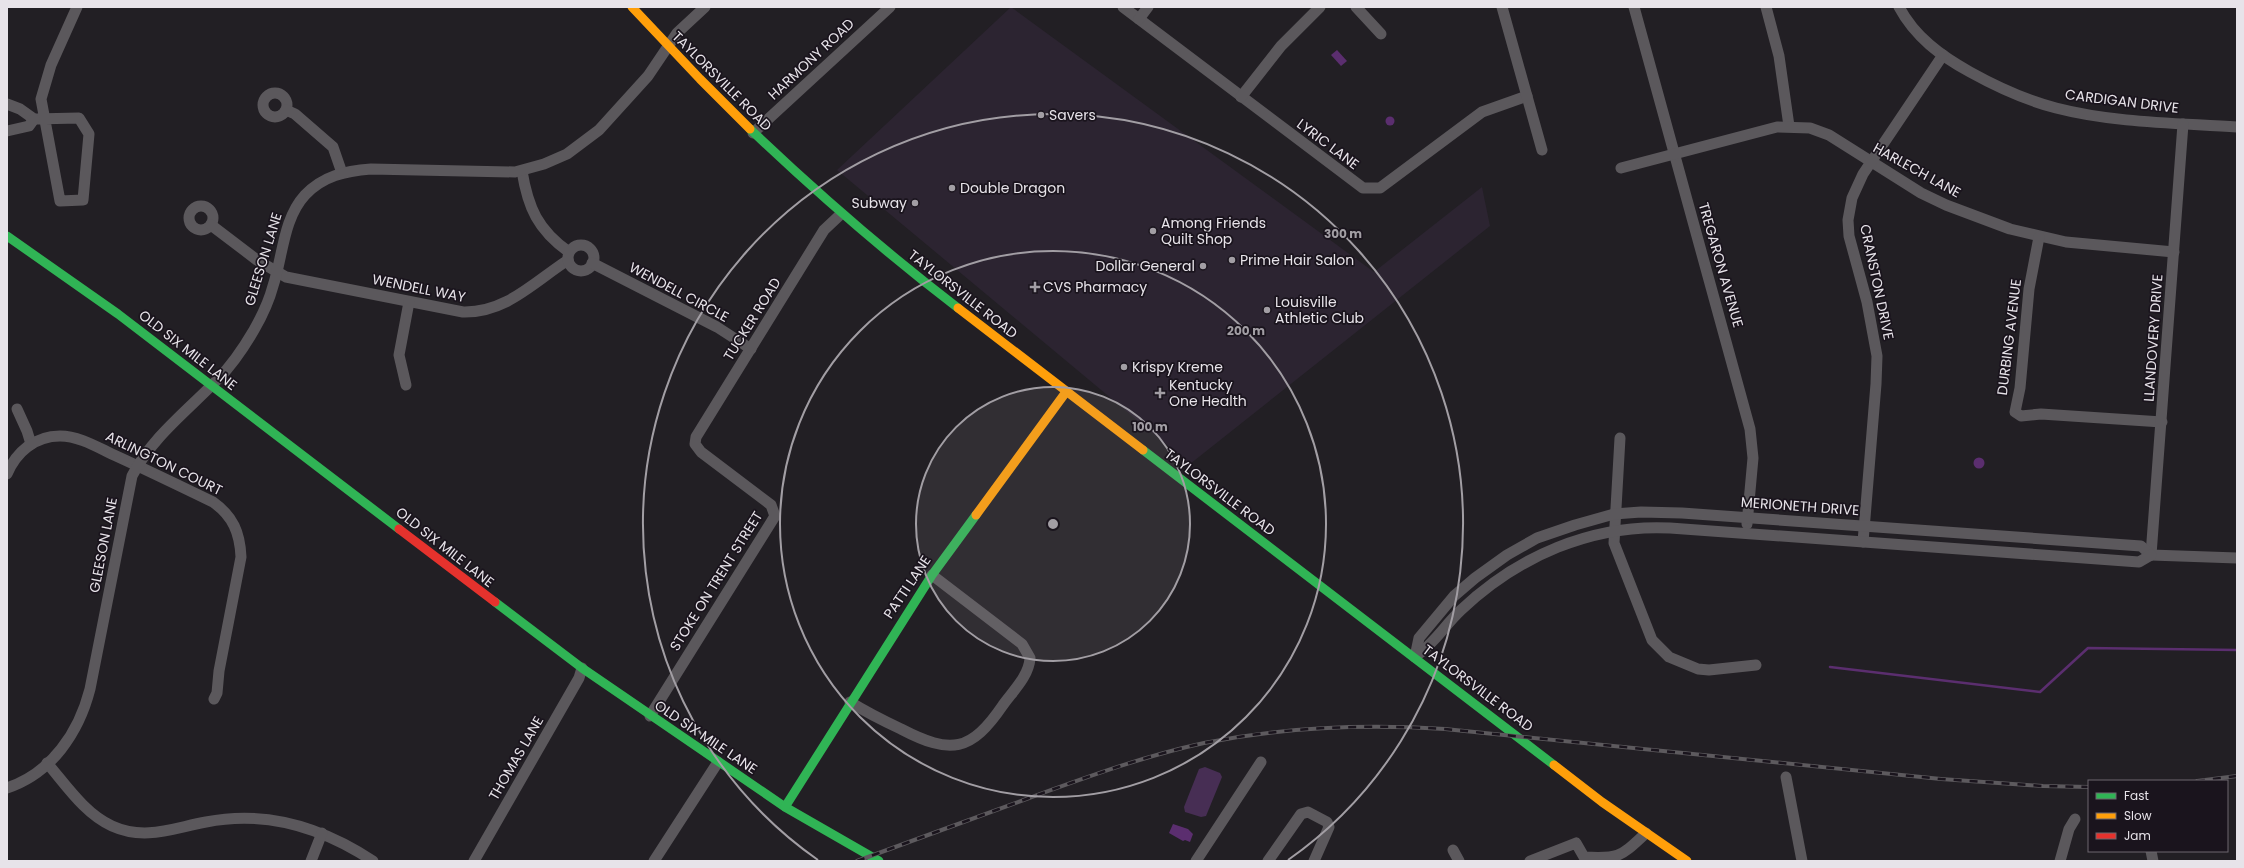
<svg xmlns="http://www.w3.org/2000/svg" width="2244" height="868" font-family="Poppins,sans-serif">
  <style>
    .built { fill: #2c2431 }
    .green { fill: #472e54 }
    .water { fill: #5b2e6f }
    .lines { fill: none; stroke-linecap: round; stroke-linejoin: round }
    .stream { stroke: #5b2e6f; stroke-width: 2.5 }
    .street { stroke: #5b585c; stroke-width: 11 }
    .fast { stroke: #30b455; stroke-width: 9 }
    .slow { stroke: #ff9f0a; stroke-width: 9 }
    .jam { stroke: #e5322d; stroke-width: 9 }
    .rail-casing { stroke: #5d5a5e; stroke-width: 4 }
    .rail { stroke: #1a141d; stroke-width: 2.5; stroke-dasharray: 8; stroke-linecap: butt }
    .ring { fill: none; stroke: #a29ea4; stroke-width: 2 }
    .poi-dot { fill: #a29ea4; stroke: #1a141d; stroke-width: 1.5 }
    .labels { text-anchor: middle; stroke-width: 3.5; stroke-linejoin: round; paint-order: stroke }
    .street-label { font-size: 14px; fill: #e7e3e9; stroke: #1a141d }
    .poi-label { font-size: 14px; fill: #e7e3e9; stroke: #1a141d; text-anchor: start }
    .centre { fill: #a29ea4; stroke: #1a141d; stroke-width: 2 }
    .ring-label { font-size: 12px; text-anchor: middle; font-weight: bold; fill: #a29ea4; stroke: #1a141d; stroke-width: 3.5; stroke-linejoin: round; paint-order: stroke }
  </style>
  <rect width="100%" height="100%" fill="#221f24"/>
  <!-- built -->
  <path class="built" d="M1011,7L1374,272L1482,187L1490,226L1190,464L837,170Z"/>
  <!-- green -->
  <path class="green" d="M1205,767L1220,773L1222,777L1206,816L1201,817L1185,812L1184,807L1199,769Z"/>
  <!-- water -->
  <g class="water">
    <path d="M1337,50L1347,61L1341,66L1331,55Z"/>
    <circle cx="1390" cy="121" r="4.5"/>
    <circle cx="1979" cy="463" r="5.5"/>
    <path d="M1173,824L1188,829L1193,834L1190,842L1185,840L1183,841L1169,833Z"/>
  </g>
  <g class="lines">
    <!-- stream -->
    <path class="stream" d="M1830,667L2040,692L2088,648L2237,650"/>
    <!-- street -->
    <g class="street">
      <path d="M1123,7L1363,188H1380L1482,112L1527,96"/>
      <path d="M1356,7L1381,34"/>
      <path d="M1502,7L1542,150"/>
      <path d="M1634,7L1750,429L1753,458L1747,524"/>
      <path d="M1766,7L1779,56L1789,126"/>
      <path d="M1899,7C1915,37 1941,56 1970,72C1997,87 2025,100 2056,108C2114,123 2177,123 2237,127"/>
      <path d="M1139,19L1148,7"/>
      <circle cx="275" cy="105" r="12"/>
      <path d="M1241,97L1281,46L1320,7"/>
      <path d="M7,104L20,109L34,119L79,118L89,134L83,200L60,201L41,99L51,65L77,7"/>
      <path d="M286,110L295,114L333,147L342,173"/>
      <path d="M7,131L29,126L34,119"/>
      <path d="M753,133L890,7"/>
      <path d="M1621,168L1777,127L1810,128L1829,135L1921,193L1946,205L2010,229L2066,242L2174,252"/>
      <path d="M522,171C528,208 538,230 569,252"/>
      <circle cx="201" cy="218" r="12"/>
      <path d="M211,225L257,260L286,277L463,312C506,313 534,282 568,260"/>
      <path d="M2039,237L2029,289L2020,388L2015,412L2021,416L2041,414L2162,422"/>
      <circle cx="581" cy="258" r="13"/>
      <path d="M592,263L717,327L751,349"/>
      <path d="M406,385L399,355L409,302"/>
      <path d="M17,409L27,431L31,444"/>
      <path d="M1620,438L1614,543L1652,640L1669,657L1698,669L1709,670L1756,665"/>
      <path d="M7,474C16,452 35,436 60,436C79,436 97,447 114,455C147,470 180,486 213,502C233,516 240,533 241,557L219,671L217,693L214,699"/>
      <path d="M1863,542L1876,384L1877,356L1867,302L1849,236L1848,220L1852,198L1863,174L1943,55"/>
      <path d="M2151,555L2183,124"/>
      <path d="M1415,657L1419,638L1454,596L1475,578L1507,555L1537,538L1575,525L1614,514L1641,512L1682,513L2141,546L2151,555L2237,558"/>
      <path d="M1415,657C1435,643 1444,626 1461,610C1518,556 1592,524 1670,528L2139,562L2151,555"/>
      <path d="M850,702C866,712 884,721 901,729C951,755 971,752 1003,705C1013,691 1029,676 1030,658L1022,644L932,575"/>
      <path d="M650,716L775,516L771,505L701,452L695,444L696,437L824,230L841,214"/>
      <path d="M47,763C66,785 85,814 112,826C145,841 173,828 206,822C266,810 323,828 373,861"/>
      <path d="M1786,777L1802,861"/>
      <path d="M7,788C52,773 79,732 90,689L132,476C152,437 188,410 218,379C232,365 244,347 254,330C262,316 269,301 273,286C283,256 283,219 305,195C323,176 345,171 371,169L515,172L544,164L567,154L599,130L648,76L677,33L705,7"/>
      <path d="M1453,850L1459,861"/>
      <path d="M2151,851L2153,861"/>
      <path d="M311,861L322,833"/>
      <path d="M474,861L579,678L582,668"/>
      <path d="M654,861L718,762"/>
      <path d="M1196,861L1261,762"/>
      <path d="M1268,861L1301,814L1308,812L1327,822L1329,827L1314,861"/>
      <path d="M1530,861L1576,843L1584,857C1620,859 1620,857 1646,833"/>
      <path d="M2060,861L2069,829L2075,819"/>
    </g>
    <!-- fast -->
    <g class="fast">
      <path d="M750,129C816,192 885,252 958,308"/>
      <path d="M7,236L118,314L399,529"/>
      <path d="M1143,450L1554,765"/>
      <path d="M495,602L582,668L785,807L879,861"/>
      <path d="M785,807L932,575L976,515"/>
    </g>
    <!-- slow -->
    <g class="slow">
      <path d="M632,7L700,79L750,129"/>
      <path d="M958,308L1143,450"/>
      <path d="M976,515L1066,392"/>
      <path d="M1554,765L1602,802L1687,861"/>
    </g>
    <!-- jam -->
    <path class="jam" d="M399,529L495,602"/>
    <defs>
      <g id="rail">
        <path d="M2197,781L2237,776"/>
        <path d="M857,861C914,840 972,819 1029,798C1087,777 1144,756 1204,743C1284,727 1364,724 1445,729L1941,779L2043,786L2089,787"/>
      </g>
    </defs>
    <!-- rail casing -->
    <use href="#rail" class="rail-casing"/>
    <!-- rail -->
    <use href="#rail" class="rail"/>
  </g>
  <!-- distance rings -->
  <circle cx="1053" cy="524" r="137" fill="#a29ea4" fill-opacity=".12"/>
  <g class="ring">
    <circle cx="1053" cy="524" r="137"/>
    <circle cx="1053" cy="524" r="273"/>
    <path d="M818 860A410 410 0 1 1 1288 860"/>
  </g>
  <!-- markers -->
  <g class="poi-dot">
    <circle cx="1041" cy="115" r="4"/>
    <circle cx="952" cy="188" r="4"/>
    <circle cx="915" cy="203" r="4"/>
    <circle cx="1153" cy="231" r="4"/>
    <circle cx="1232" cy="260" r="4"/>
    <circle cx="1203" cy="266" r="4"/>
    <path d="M1033 281h4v4h4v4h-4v4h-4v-4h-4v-4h4z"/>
    <circle cx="1267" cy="310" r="4"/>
    <circle cx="1124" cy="367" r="4"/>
    <path d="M1158 387h4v4h4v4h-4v4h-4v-4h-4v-4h4z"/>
  </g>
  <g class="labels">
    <!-- street labels -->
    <g class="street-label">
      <text transform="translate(811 59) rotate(-43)" y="5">HARMONY ROAD</text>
      <text transform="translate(722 81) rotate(45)" y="5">TAYLORSVILLE ROAD</text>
      <text transform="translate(2122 101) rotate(7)" y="5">CARDIGAN DRIVE</text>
      <text transform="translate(1328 144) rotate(37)" y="5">LYRIC LANE</text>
      <text transform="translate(1917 170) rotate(29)" y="5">HARLECH LANE</text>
      <text transform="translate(263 259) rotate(-73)" y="5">GLEESON LANE</text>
      <text transform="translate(1721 265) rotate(74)" y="5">TREGARON AVENUE</text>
      <text transform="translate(1877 282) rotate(78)" y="5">CRANSTON DRIVE</text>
      <text transform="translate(419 288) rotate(11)" y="5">WENDELL WAY</text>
      <text transform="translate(679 292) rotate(28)" y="5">WENDELL CIRCLE</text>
      <text transform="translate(963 294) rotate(38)" y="5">TAYLORSVILLE ROAD</text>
      <text transform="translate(752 319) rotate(-58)" y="5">TUCKER ROAD</text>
      <text transform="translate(2009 337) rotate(-83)" y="5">DURBING AVENUE</text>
      <text transform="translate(2153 338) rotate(-86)" y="5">LLANDOVERY DRIVE</text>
      <text transform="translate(188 350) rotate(38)" y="5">OLD SIX MILE LANE</text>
      <text transform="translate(164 463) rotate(26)" y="5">ARLINGTON COURT</text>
      <text transform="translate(1220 492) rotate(37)" y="5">TAYLORSVILLE ROAD</text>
      <text transform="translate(1800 506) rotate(4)" y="5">MERIONETH DRIVE</text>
      <text transform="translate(103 545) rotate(-79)" y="5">GLEESON LANE</text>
      <text transform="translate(445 547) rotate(38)" y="5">OLD SIX MILE LANE</text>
      <text transform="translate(716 581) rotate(-58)" y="5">STOKE ON TRENT STREET</text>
      <text transform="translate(907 587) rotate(-56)" y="5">PATTI LANE</text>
      <text transform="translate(1478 688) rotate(37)" y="5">TAYLORSVILLE ROAD</text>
      <text transform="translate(706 737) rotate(34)" y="5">OLD SIX MILE LANE</text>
      <text transform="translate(516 758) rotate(-60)" y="5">THOMAS LANE</text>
    </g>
    <!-- poi labels -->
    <g class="poi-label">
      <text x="1049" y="120">Savers</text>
      <text x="960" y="193">Double Dragon</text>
      <text x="907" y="208" text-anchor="end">Subway</text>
      <text x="1161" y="228">Among Friends<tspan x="1161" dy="16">Quilt Shop</tspan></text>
      <text x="1240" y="265">Prime Hair Salon</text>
      <text x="1195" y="271" text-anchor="end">Dollar General</text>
      <text x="1043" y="292">CVS Pharmacy</text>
      <text x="1275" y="307">Louisville<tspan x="1275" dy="16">Athletic Club</tspan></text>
      <text x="1132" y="372">Krispy Kreme</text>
      <text x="1169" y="390">Kentucky<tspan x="1169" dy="16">One Health</tspan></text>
    </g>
  </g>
  <circle cx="1053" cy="524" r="6" class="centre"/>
  <g class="ring-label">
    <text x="1343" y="238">300 m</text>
    <text x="1246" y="335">200 m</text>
    <text x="1150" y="431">100 m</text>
  </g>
  <!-- border -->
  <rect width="2244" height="868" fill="none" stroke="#e7e3e9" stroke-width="16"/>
  <!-- legend -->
  <rect x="2088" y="780" width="140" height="72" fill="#1a141d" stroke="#6c676f"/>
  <rect x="2096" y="793" width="20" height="6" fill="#30b455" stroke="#6c676f"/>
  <text x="2124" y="800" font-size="12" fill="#e7e3e9">Fast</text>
  <rect x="2096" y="813" width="20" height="6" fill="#ff9f0a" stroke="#6c676f"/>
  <text x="2124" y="820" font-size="12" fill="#e7e3e9">Slow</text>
  <rect x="2096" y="833" width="20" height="6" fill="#e5322d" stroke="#6c676f"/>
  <text x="2124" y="840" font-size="12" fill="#e7e3e9">Jam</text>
</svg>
